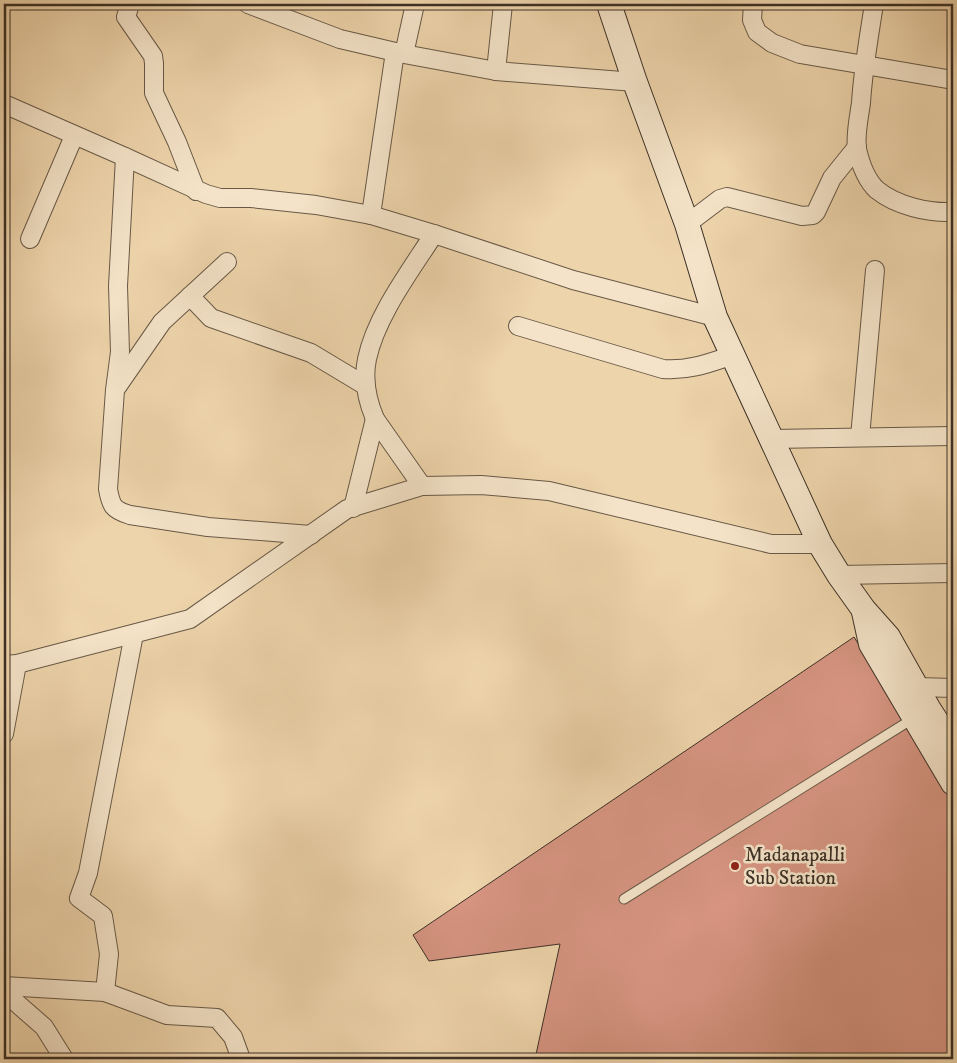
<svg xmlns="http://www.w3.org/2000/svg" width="957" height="1063" font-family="'IM FELL DW Pica',serif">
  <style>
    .building { fill: #d69481; stroke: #3c3026 }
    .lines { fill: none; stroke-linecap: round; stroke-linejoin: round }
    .lane-casing { stroke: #685947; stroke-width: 11 }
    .street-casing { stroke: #685947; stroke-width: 20 }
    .secondary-casing { stroke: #3c3026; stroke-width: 26 }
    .lane { stroke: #f4e3c8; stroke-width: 9 }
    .street { stroke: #f4e3c8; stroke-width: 18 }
    .secondary { stroke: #f4e3c8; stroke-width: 24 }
    .poi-dot { fill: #8f2418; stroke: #f4e3c8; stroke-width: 2 }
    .labels { text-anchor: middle; stroke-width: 5; stroke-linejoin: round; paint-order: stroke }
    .poi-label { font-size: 20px; fill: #3c3026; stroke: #f4e3c8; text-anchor: start }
  </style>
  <rect width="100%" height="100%" fill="#eed4ab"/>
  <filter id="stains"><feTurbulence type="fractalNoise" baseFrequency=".004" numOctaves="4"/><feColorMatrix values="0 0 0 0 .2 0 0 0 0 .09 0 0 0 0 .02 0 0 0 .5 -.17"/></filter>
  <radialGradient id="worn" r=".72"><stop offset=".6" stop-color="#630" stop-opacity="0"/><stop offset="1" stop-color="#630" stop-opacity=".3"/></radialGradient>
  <!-- building -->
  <path class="building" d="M854,637L953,796V1059H535L560,944L429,961L413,935Z"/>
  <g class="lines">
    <defs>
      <path id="lane" d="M624,899L914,718"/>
      <g id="street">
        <path d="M130,4L126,17L153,56L154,63V93L177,142L196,191"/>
        <path d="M248,4L340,39L404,54L496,71L635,82"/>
        <path d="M753,4L752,20L757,32L772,43L800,54L953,80"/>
        <path d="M874,4C869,37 863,69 861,103C859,117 855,135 857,149C860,162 866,180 877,190C897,206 928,213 953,212"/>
        <path d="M404,54L415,4"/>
        <path d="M496,71L503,4"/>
        <path d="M4,104L125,157L206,194L220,198H251L316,205L371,215L434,234L573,280L715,317"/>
        <path d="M125,157L118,286L120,352L115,390L108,489C111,506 113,510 130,515L208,527L311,535"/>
        <path d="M371,215L395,52"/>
        <path d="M687,224L720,199L727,197L802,216L813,215L816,212L832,178L857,147"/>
        <path d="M30,239L74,136"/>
        <path d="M190,296L211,318L311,353L366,386"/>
        <path d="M518,326L663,369C689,371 709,363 733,355"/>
        <path d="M117,387L162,322L227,262"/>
        <path d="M860,437L875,270"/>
        <path d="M772,439L953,436"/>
        <path d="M422,486L375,419C367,400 363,378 367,359C376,316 411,270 434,234"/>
        <path d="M353,508L375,419"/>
        <path d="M839,575L953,573"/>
        <path d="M4,665L17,664L190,619L347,509L422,486L481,485L549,491L771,544H820"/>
        <path d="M918,687L953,688"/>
        <path d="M4,734L17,664"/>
        <path d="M4,986L105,992L167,1015L217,1018L233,1037L241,1059"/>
        <path d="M4,992L44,1027L64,1059"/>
        <path d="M105,992L109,954L103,916L79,898L88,873L134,634"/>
      </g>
      <g id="secondary">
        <path d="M609,4L635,82L687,224L715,317L820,544L839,575L864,610L888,637L928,708L953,747"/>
        <path d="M864,612L871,644L953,783"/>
      </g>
    </defs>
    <!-- lane casing -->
    <use href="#lane" class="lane-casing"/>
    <!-- street casing -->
    <use href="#street" class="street-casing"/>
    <!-- secondary casing -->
    <use href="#secondary" class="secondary-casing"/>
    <!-- lane -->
    <use href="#lane" class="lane"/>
    <!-- street -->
    <use href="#street" class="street"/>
    <!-- secondary -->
    <use href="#secondary" class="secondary"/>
  </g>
  <!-- markers -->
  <circle class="poi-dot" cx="735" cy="866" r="5"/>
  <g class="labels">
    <!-- poi labels -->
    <g class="poi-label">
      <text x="745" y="861">Madanapalli<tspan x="745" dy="23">Sub Station</tspan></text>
    </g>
  </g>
  <!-- margin -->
  <rect width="957" height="1063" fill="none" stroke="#eed4ab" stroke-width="20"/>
  <rect x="5" y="5" width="947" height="1053" fill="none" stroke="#3c3026" stroke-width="2.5"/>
  <rect x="10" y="10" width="937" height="1043" fill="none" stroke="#3c3026"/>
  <rect width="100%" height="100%" filter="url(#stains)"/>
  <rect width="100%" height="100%" fill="url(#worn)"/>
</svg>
